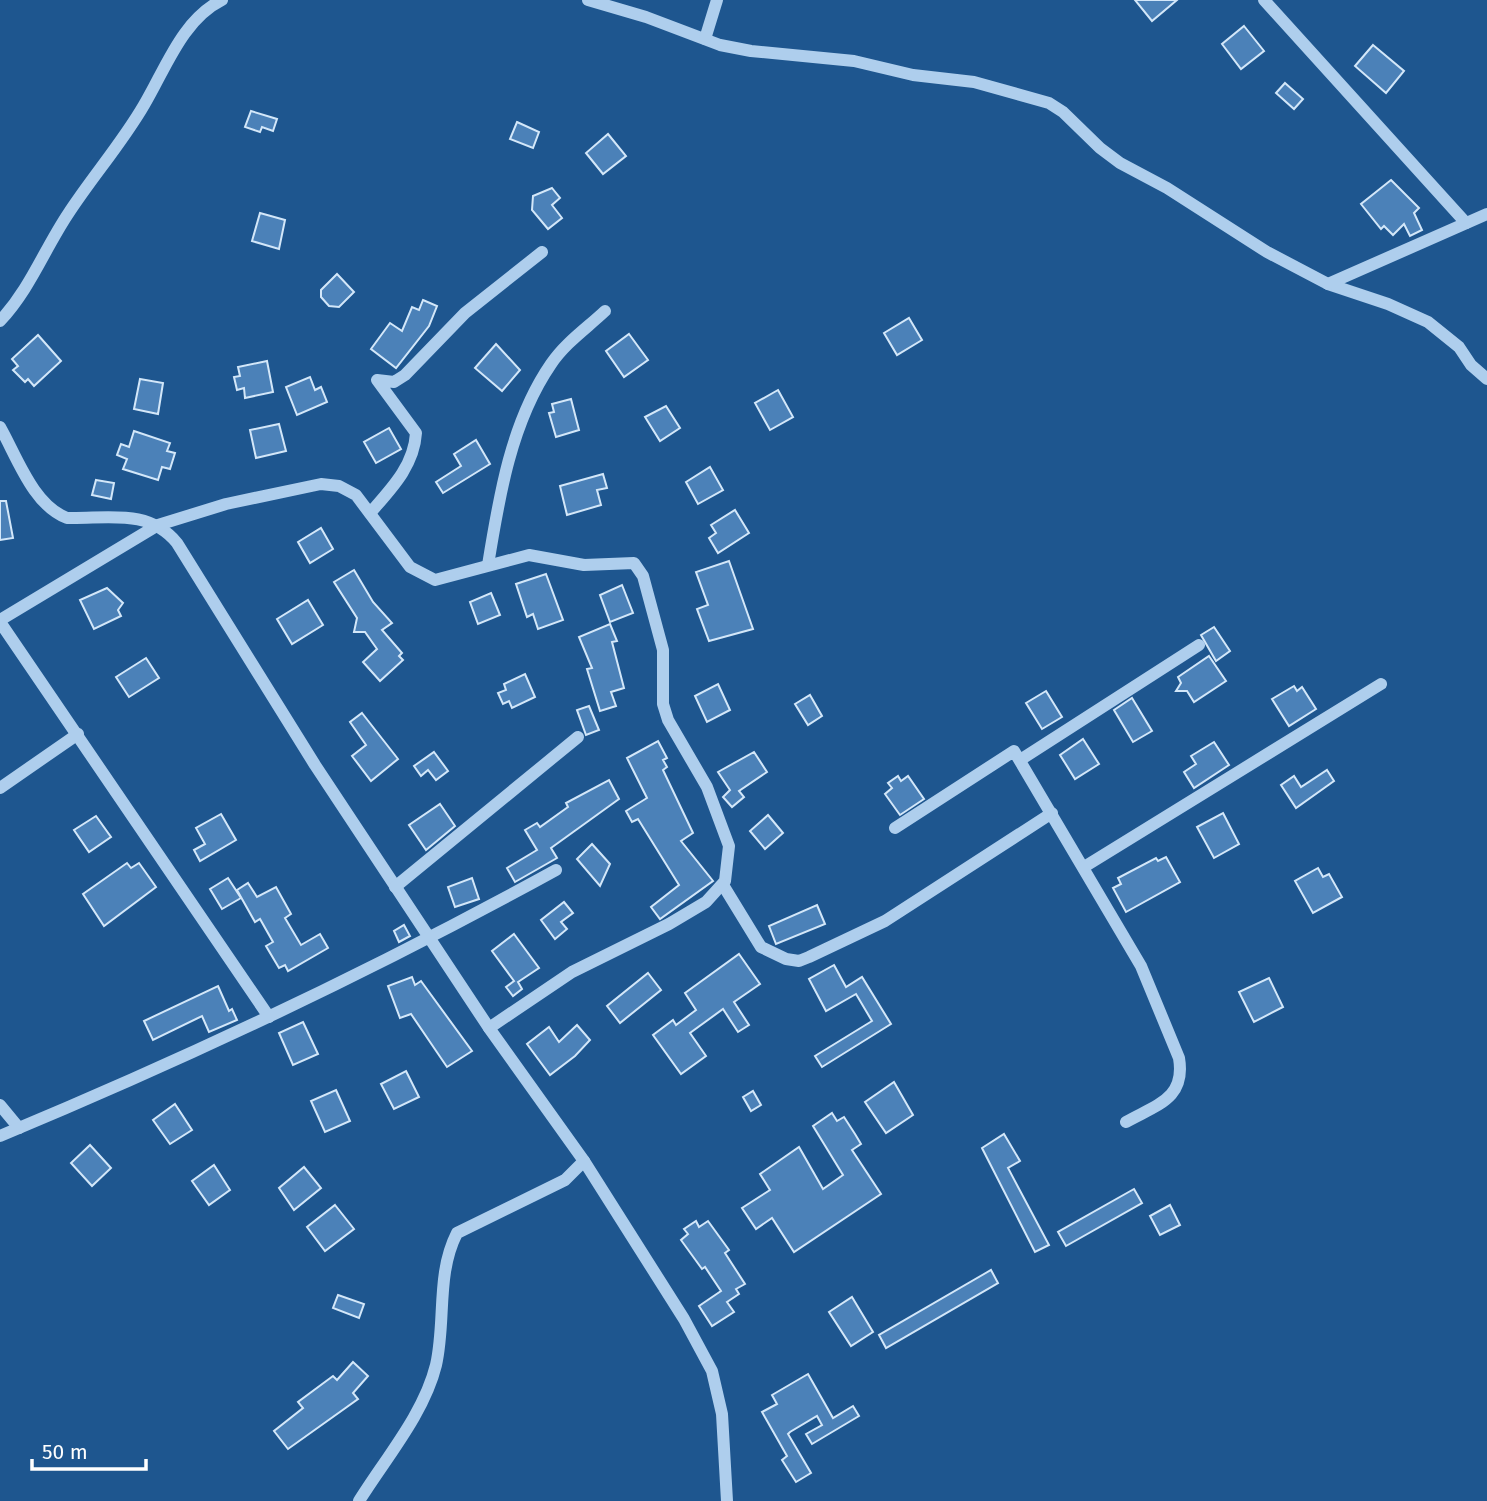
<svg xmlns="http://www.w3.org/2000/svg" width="1487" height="1501" font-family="'Fira Sans',sans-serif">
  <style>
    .building { fill: #4b81b8; stroke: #d3e7f9; stroke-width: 2 }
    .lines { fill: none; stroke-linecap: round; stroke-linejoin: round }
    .minor { stroke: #aeceed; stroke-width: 12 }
  </style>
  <rect width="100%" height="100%" fill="#1e568f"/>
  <!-- building -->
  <g class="building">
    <path d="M1135,0H1177L1152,21Z"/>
    <path d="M1244,26L1264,51L1241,69L1222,44Z"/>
    <path d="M1373,45L1404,71L1386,93L1355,66Z"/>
    <path d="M1285,83L1303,99L1294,109L1276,93Z"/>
    <path d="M251,111L277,119L273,131L262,127L260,132L245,127Z"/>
    <path d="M517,122L539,132L533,148L510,139Z"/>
    <path d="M608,134L626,156L603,174L586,153Z"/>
    <path d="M1391,180L1419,208L1414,213L1422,230L1410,236L1404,224L1393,235L1384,226L1381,229L1361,204Z"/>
    <path d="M552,188L560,198L552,205L562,218L548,229L532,210L533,196Z"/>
    <path d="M260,213L285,220L279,249L252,241Z"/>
    <path d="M337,274L354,292L339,307L329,306L321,297V290Z"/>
    <path d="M423,300L437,306L429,326L396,368L371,349L390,323L402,331L412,307L419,310Z"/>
    <path d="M909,318L922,340L897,355L884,333Z"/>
    <path d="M629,334L648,360L624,377L606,351Z"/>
    <path d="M38,335L61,361L34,386L28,379L25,382L13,370L18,366L12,359Z"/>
    <path d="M496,344L520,370L502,391L475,368Z"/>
    <path d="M267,361L273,392L245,398L244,388L237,390L234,377L240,376L238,367Z"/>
    <path d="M310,377L315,390L321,387L327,402L297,415L286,387Z"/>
    <path d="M140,379L163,383L158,414L134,409Z"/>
    <path d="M778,390L793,417L770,430L755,403Z"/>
    <path d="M571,399L579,430L556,437L549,413L554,412L552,404Z"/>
    <path d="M666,406L680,428L660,441L645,417Z"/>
    <path d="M279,424L286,451L256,458L250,430Z"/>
    <path d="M389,428L401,449L376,463L364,442Z"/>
    <path d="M134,431L170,443L167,451L175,453L170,469L162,467L158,480L123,469L127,459L117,455L121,444L129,447Z"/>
    <path d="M476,440L490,464L443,493L436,482L461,466L454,454Z"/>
    <path d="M710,467L723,490L698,504L686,482Z"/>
    <path d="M603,474L607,488L597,490L601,505L567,515L560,486Z"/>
    <path d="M96,480L114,483L111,499L92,495Z"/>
    <path d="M0,501H6L13,538L0,540Z"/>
    <path d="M735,510L749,533L718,553L709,538L716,533L711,525Z"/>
    <path d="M321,528L333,549L310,563L298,542Z"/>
    <path d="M729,561L753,629L709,641L697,609L708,605L696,572Z"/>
    <path d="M354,570L373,602L392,623L382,630L402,653L399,656L403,660L380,681L363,662L377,649L365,632H354L357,618L334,582Z"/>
    <path d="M546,574L563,620L538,629L533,614L527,617L516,584Z"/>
    <path d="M622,585L633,613L610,622L600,595Z"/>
    <path d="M107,588L123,603L118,610L121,616L94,629L80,600Z"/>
    <path d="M491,593L500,615L478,624L470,602Z"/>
    <path d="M308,600L323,625L292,644L277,619Z"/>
    <path d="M610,624L617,641L612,642L624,688L611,692L616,706L600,711L587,669L592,668L579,637Z"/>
    <path d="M1214,627L1230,651L1216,661L1201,635Z"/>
    <path d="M1209,656L1226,681L1194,702L1187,691H1176L1181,683L1178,677Z"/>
    <path d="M146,658L159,678L129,697L116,677Z"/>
    <path d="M525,674L535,697L512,708L509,701L503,704L498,693L506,690L504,684Z"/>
    <path d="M718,684L730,710L707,722L695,696Z"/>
    <path d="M1294,686L1297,691L1302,687L1316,709L1289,726L1272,699Z"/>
    <path d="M1046,691L1062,717L1042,729L1026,703Z"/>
    <path d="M810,695L822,716L808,725L795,704Z"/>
    <path d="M1132,698L1152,731L1133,742L1114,710Z"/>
    <path d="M589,706L599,730L586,735L577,710Z"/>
    <path d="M362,713L398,759L371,781L352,756L366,745L350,722Z"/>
    <path d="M1083,739L1099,764L1075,779L1060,755Z"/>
    <path d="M658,741L667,758L663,760L667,767L663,770L693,833L681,841L713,881L660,919L651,907L679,885L638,819L632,822L626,811L647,798L627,758Z"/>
    <path d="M1214,742L1229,765L1194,788L1184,772L1196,764L1191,756Z"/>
    <path d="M434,752L448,771L436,780L428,770L421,776L414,766Z"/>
    <path d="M754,752L767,772L739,791L744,797L732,807L723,797L730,790L718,772Z"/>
    <path d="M1327,770L1334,781L1296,808L1281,785L1294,776L1301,787Z"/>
    <path d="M898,776L901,781L908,776L924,799L900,815L885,794L892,788L888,783Z"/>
    <path d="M609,780L619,799L551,848L557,858L515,882L507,868L537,850L525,830L537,823L540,827L568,807L566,803Z"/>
    <path d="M440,804L455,826L426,850L409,825Z"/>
    <path d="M1223,813L1239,844L1214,858L1197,827Z"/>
    <path d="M221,814L236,840L200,861L194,850L205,844L196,828Z"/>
    <path d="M768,815L783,833L765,849L750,831Z"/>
    <path d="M96,816L111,837L89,852L74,830Z"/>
    <path d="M592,844L610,864L600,886L577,859Z"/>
    <path d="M1166,857L1180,882L1126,912L1113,888L1121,884L1118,878L1156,858L1158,861Z"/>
    <path d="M127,863L131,868L139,863L156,887L104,926L83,894Z"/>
    <path d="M1318,868L1323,877L1329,874L1342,897L1313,913L1295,881Z"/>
    <path d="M228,878L241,898L222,909L210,889Z"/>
    <path d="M472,878L479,899L455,907L448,887Z"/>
    <path d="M248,883L257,897L276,887L291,914L285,918L301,945L320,934L328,948L288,971L285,965L279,968L266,946L273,942L260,919L255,922L237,890Z"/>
    <path d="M564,902L573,913L561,922L567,929L555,939L541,920Z"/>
    <path d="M817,905L825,924L776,944L769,926Z"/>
    <path d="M404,925L410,936L399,942L394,931Z"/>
    <path d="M514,934L539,968L518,982L522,989L513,996L506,987L514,981L492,951Z"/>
    <path d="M739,954L760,984L734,1002L749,1025L738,1032L723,1009L690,1033L706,1056L681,1074L653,1035L673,1020L676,1025L696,1010L685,993Z"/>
    <path d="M834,965L846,987L862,977L891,1024L822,1067L815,1056L872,1021L856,994L826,1011L809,979Z"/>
    <path d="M648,973L661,990L620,1023L607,1006Z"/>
    <path d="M412,977L415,985L421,981L472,1051L447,1067L411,1014L400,1018L388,986Z"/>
    <path d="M1269,978L1283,1007L1254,1022L1239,992Z"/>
    <path d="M218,986L229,1011L232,1009L237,1020L209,1032L202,1016L153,1040L144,1021Z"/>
    <path d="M303,1022L318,1054L293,1065L279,1033Z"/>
    <path d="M577,1025L590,1040L575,1056L550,1075L527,1044L549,1027L559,1042Z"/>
    <path d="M406,1071L419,1097L394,1109L381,1084Z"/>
    <path d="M894,1082L913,1115L886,1133L865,1102Z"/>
    <path d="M336,1090L350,1121L325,1132L311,1101Z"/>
    <path d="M753,1091L761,1105L751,1111L743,1097Z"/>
    <path d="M175,1104L192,1130L170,1144L153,1120Z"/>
    <path d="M832,1113L837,1121L844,1117L855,1134L861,1144L852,1150L881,1194L794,1252L772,1218L756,1229L742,1208L770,1190L760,1174L799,1147L823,1189L843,1175L813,1126Z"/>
    <path d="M1004,1134L1020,1161L1008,1168L1049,1245L1035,1252L982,1148Z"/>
    <path d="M90,1145L111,1168L92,1186L71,1163Z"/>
    <path d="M214,1165L230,1190L209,1205L192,1181Z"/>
    <path d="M304,1167L321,1188L294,1210L279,1188Z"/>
    <path d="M1134,1189L1142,1203L1066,1246L1058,1232Z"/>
    <path d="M335,1205L354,1229L325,1251L307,1227Z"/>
    <path d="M1170,1205L1180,1225L1160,1235L1150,1216Z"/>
    <path d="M696,1221L699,1227L708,1221L729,1250L725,1253L745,1284L736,1289L739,1294L727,1302L734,1312L712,1326L699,1306L721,1291L705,1267L702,1269L681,1240L688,1234L684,1229Z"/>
    <path d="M991,1270L998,1283L886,1348L879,1335Z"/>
    <path d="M338,1295L364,1304L359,1318L333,1308Z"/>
    <path d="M852,1297L873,1332L851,1346L829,1312Z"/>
    <path d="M353,1362L368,1376L353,1393L358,1399L288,1449L274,1431L303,1408L298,1402L333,1376L337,1380Z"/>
    <path d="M808,1374L833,1418L853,1406L859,1416L812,1444L806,1434L822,1425L817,1416L790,1432L788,1434L811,1473L796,1482L782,1460L787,1456L762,1412L777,1404L772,1395Z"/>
  </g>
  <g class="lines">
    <!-- minor -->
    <g class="minor">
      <path d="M588,0L646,17L720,45L751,51L854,61L913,75L974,82L1049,103L1063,112L1100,148L1120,163L1167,188L1267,252L1328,284L1388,304L1428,322L1459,347L1471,365L1487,379"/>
      <path d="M1264,0L1466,223"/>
      <path d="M705,39L717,0"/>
      <path d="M1328,284L1487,214"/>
      <path d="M0,321C30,289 44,250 68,214C92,177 122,143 144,105C166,68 182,20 222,0"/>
      <path d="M0,427C17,457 33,505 67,518C108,519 148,508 177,543L315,765L489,1028L584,1161L684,1319L712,1371L722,1414L727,1501"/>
      <path d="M370,513C391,489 414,466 416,433L377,380L394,382L405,375L465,313L542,252"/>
      <path d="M488,565C499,497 511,422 551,364C565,343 587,328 605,311"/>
      <path d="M0,620L158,525L226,504L321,484L339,486L356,495L410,567L435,580L529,555L584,565L634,563L643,576L663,650V704L668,720L707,787L729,846L725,881L706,902L669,924L572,972L489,1028"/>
      <path d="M0,622L269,1017"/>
      <path d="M1020,760L1199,645"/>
      <path d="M0,788L78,734"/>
      <path d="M895,828L1014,751L1141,966L1179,1058C1186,1099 1156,1105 1126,1122"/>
      <path d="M1084,867L1381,684"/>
      <path d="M723,885L761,947L786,959L799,961L809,957L885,921L1052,813"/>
      <path d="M395,887L578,737"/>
      <path d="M0,1105L19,1128"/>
      <path d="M0,1136C190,1057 376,969 556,870"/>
      <path d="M359,1501C385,1459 424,1414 436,1365C446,1321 436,1274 457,1233L565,1180L584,1161"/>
    </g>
  </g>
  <!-- scale -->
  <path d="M32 1459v10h114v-10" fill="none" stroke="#ffffff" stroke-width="3.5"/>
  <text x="42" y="1459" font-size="21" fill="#ffffff" stroke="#1e568f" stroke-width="5" paint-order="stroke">50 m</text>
</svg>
